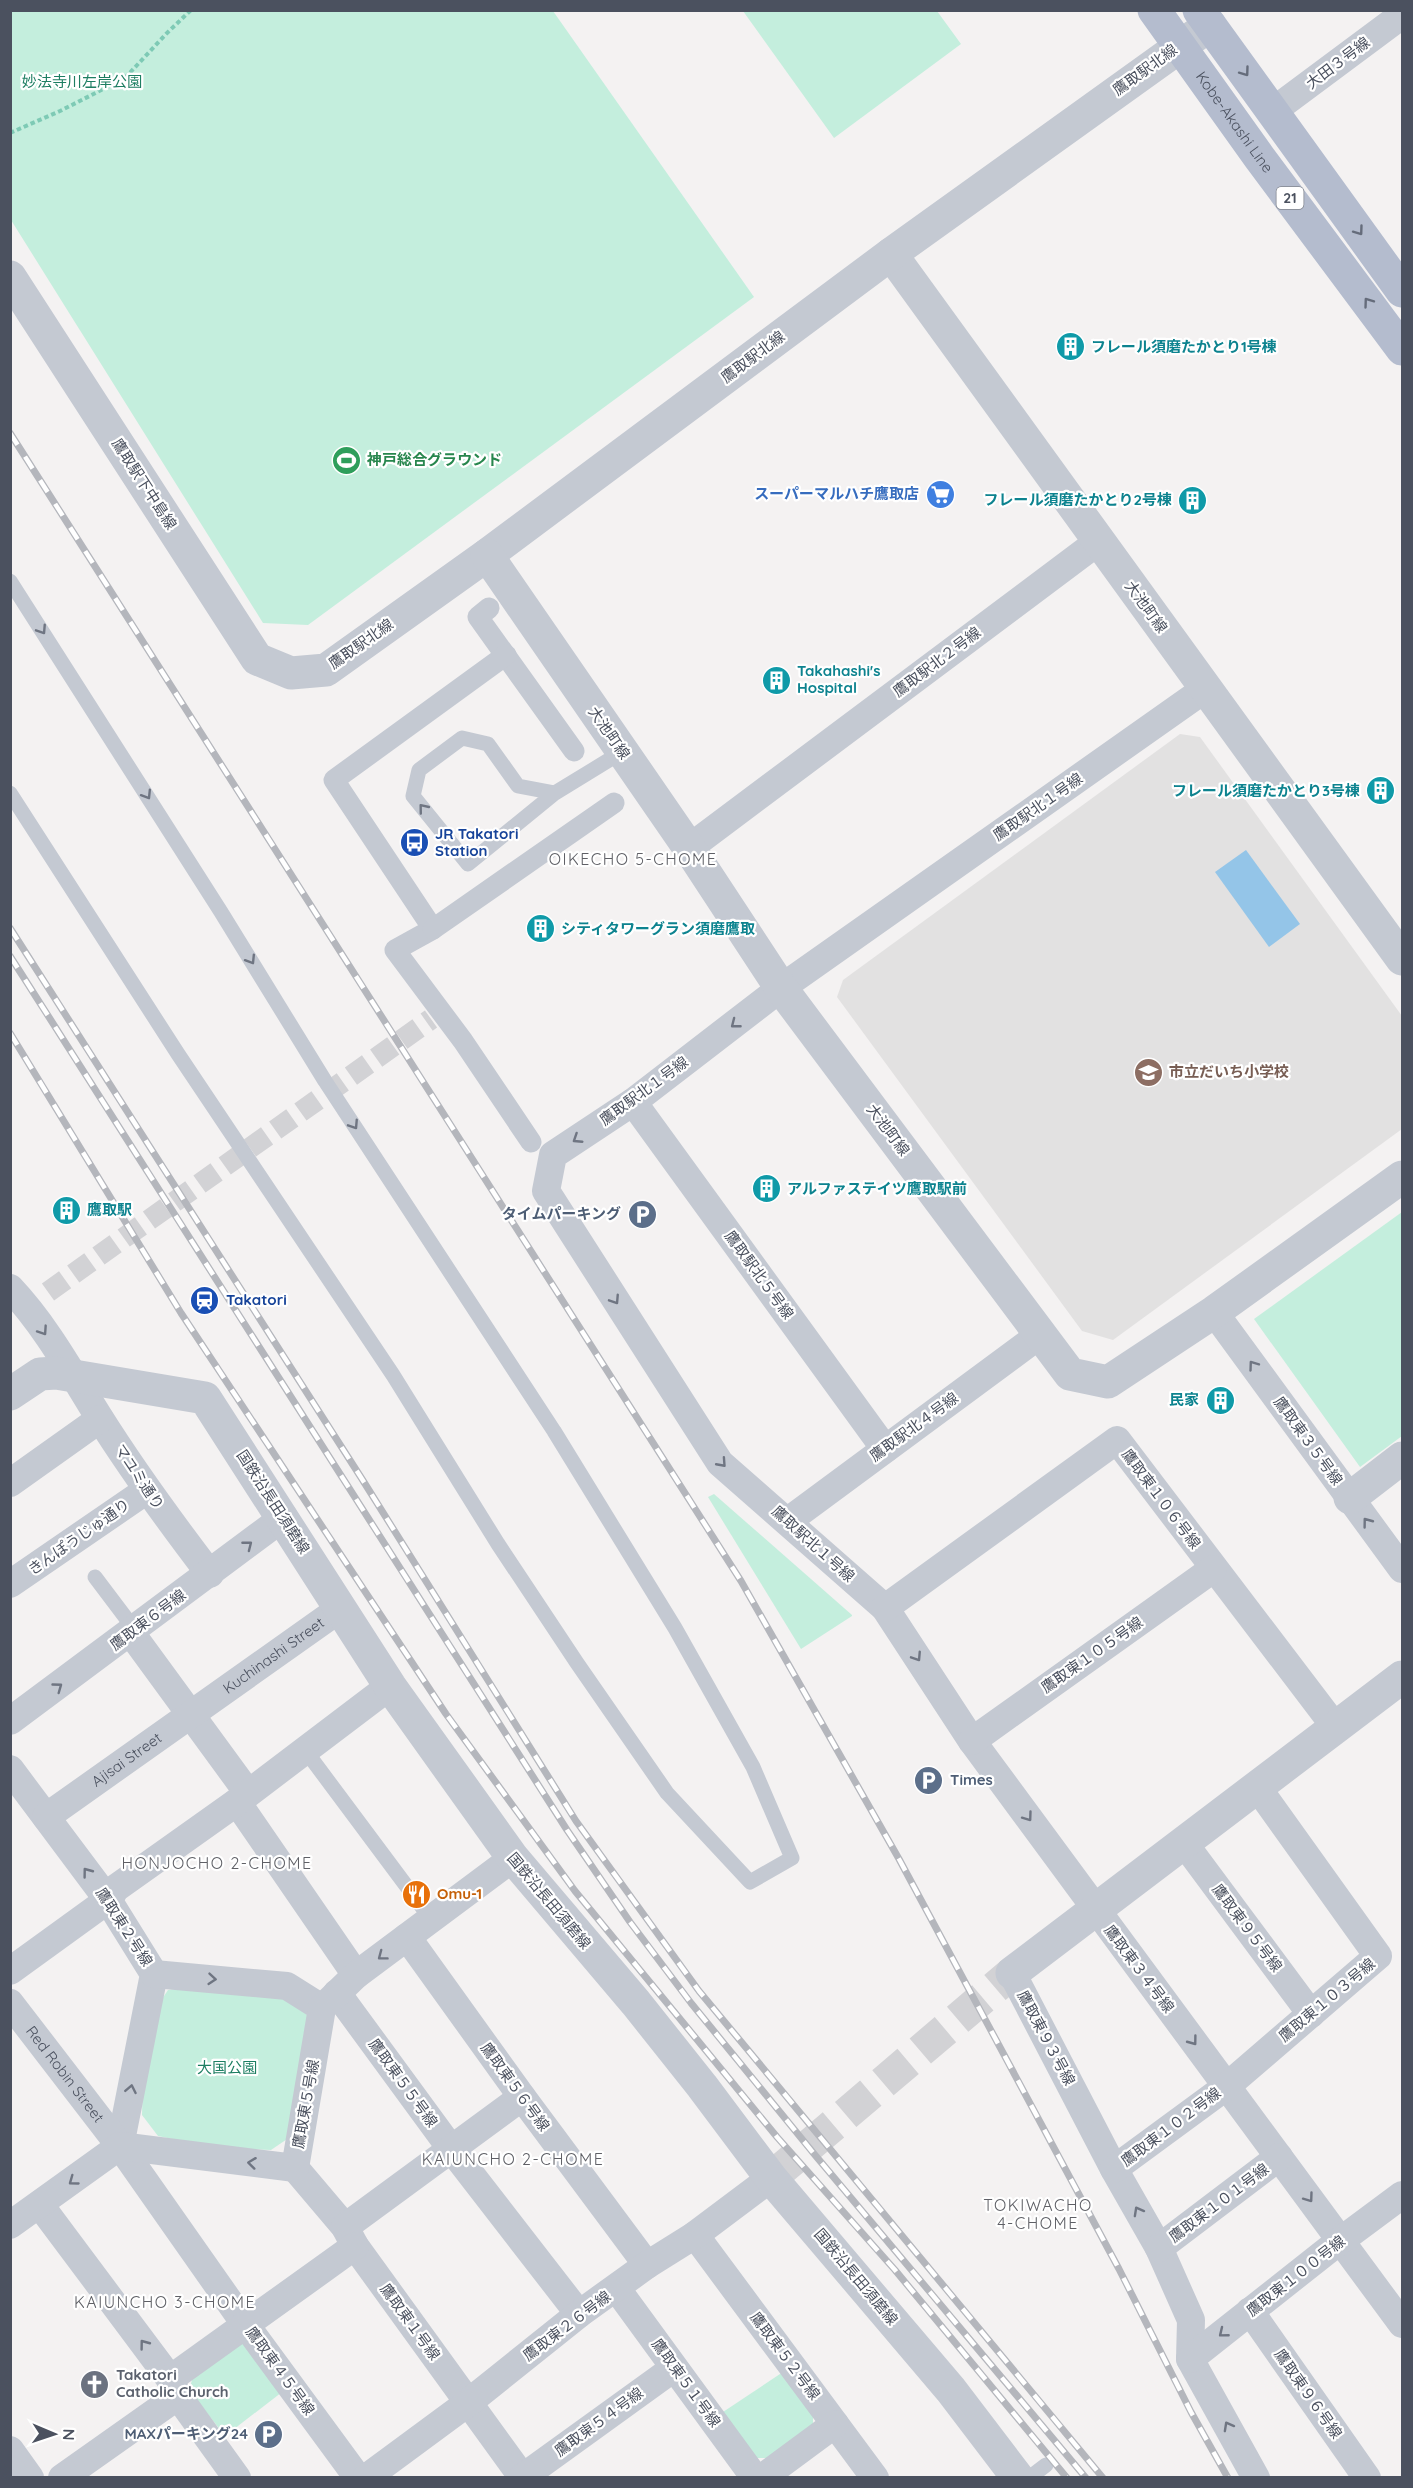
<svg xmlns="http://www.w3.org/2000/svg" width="1413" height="2488" font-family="Quicksand,'Noto Sans JP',sans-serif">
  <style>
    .education { fill: #e2e1e1 }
    .green { fill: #c4eedd }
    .water { fill: #94c5e8 }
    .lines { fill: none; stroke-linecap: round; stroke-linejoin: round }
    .pedestrian-tunnel { stroke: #d2d2d5; stroke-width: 21; stroke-dasharray: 21 10; stroke-linecap: butt }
    .tertiary-tunnel { stroke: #d2d2d5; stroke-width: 33; stroke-dasharray: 33 16; stroke-linecap: butt }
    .path { stroke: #7ecab5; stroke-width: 4; stroke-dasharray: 4.5 3; stroke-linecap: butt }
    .service { stroke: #c4c9d2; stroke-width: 15 }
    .pedestrian { stroke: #c4c9d2; stroke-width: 21 }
    .minor { stroke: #c4c9d2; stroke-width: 28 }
    .tertiary { stroke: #c4c9d2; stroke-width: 33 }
    .primary { stroke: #b4bcce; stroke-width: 33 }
    .rail-casing { stroke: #b4b6bc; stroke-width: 7 }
    .rail { stroke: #fff; stroke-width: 4.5; stroke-dasharray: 14; stroke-linecap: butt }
    .oneway { stroke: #656c7b }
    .oneway2 { stroke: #6f7582 }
    .labels { text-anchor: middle; stroke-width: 4.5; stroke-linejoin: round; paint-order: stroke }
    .shield { fill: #fff; stroke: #81858f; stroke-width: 1.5 }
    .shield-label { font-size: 14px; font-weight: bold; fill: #4b515f }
    .street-label { font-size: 15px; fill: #4b515f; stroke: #fff }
    .park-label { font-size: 15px; fill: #1d7e62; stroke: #fff }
    .culture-label { font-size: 15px; font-weight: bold; fill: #0d838f; stroke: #fff; text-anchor: start }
    .leisure-label { font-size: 15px; font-weight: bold; fill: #27864d; stroke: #fff; text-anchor: start }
    .shop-label { font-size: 15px; font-weight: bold; fill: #366cbe; stroke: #fff; text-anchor: end }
    .transit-label { font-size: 15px; font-weight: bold; fill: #164399; stroke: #fff; text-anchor: start }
    .education-label { font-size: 15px; font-weight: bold; fill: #785e54; stroke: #fff; text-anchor: start }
    .service-label { font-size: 15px; font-weight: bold; fill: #4e5e75; stroke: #fff; text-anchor: end }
    .food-label { font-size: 15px; font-weight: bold; fill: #c56008; stroke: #fff; text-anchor: start }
    .worship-label { font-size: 15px; font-weight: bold; fill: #5b616d; stroke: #fff; text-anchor: start }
    .neighbourhood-label { font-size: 16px; letter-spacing: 1.5px; fill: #5f6066; stroke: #fff }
  </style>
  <rect width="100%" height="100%" fill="#f4f2f2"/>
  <!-- education -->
  <path class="education" d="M1180,734L1200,737L1402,1016V1129L1113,1340L1082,1331L837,997L843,980Z"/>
  <!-- green -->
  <g class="green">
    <path d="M10,11H553L754,297L308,625L263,623L11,220Z"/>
    <path d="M743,11H937L961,44L834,138Z"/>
    <path d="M1402,1212V1436L1360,1467L1254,1319Z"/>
    <path d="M714,1494L852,1615V1616L801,1649L708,1497Z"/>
    <path d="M203,1986L288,1996L311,2019L293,2135L271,2150L211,2147L158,2136L142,2115L143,2075L154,2011L168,1990Z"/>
    <path d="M237,2342L253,2346L286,2389L225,2436L189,2390L193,2377Z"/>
    <path d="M786,2370L813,2409V2424L770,2458H753L723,2412Z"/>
  </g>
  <!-- water -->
  <path class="water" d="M1246,850L1300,924L1269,947L1215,872Z"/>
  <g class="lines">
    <!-- pedestrian-tunnel -->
    <path class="pedestrian-tunnel" d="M48,1292L431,1019"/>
    <!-- tertiary-tunnel -->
    <path class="tertiary-tunnel" d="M771,2178L1012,1973"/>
    <!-- path -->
    <path class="path" d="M10,133L60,111L125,78L166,34L191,10"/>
    <!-- service -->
    <g class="service">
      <path d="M10,581L221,912L325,1081L554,1431L675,1628L753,1767L792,1858L750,1882L667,1793L577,1663L498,1544L393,1375L178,1054L10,793"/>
      <path d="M555,793L518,786L488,744L462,738L419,770L413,796L468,864L555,793L622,752"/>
      <path d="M95,1577L135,1630"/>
      <path d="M305,1750L431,1919"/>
      <path d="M1029,2478L1046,2465"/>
    </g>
    <!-- pedestrian -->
    <g class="pedestrian">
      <path d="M489,608L478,617L574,751"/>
      <path d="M506,655L334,780L433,929L395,950L463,1041L531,1142"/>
      <path d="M433,929L614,803"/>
    </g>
    <!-- minor -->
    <g class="minor">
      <path d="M1273,111L1402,15"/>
      <path d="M1205,689L781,988L633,1102L553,1155L546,1191L720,1463L885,1608L972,1741L1402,2324"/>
      <path d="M689,848L1099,541"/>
      <path d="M633,1102L885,1449"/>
      <path d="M10,1288C46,1326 72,1374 99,1417C133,1471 171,1523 210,1574"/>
      <path d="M1214,1312L1402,1569"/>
      <path d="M10,1483L100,1419"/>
      <path d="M788,1521L1041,1334"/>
      <path d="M10,1584L147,1490"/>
      <path d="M885,1608L1117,1440L1336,1728"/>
      <path d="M131,1633L248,1793"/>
      <path d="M10,1721L284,1517"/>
      <path d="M972,1741L1213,1569"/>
      <path d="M10,1769L108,1900L154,1974L120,2146"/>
      <path d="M237,1802L356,1975"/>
      <path id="s1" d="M46,1817L341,1608"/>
      <path d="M1184,1843L1311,2014"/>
      <path d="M407,1937L522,2097L647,2265"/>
      <path d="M10,1971L108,1900L116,1888L237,1802L390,1686"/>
      <path d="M1012,1973L1114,2169L1159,2248L1191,2320L1190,2359L1256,2478"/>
      <path d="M154,1974L287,1986L322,2008"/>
      <path d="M337,1993L452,2150L579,2314"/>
      <path id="s2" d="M10,2003L120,2146L245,2324L358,2478"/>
      <path d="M295,2168L345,2227L355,2246L523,2478"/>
      <path d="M1114,2169L1227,2086L1378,1956L1257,1787"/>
      <path d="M40,2205L170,2379L178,2396L237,2478"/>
      <path d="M10,2225L120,2146L295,2168L322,2008L356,1975L513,1858"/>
      <path d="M345,2227L522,2097"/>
      <path d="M695,2235L875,2478"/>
      <path d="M1159,2248L1279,2157"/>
      <path d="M617,2289L755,2478"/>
      <path d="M1250,2311L1367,2478"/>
      <path d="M1190,2359L1328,2250L1402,2195"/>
      <path d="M170,2379L355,2246"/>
      <path d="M10,2450L30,2478"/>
      <path d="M523,2477L674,2368"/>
      <path d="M62,2478L178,2396"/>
      <path d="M366,2478L469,2402L579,2314L647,2265L695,2235L771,2178"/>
      <path d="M762,2478L835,2424"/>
    </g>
    <!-- tertiary -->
    <g class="tertiary">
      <path d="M891,254L1402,959"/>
      <path d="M10,277L257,659L291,673L326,670L487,555L891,254L1210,25"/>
      <path d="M487,555L689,848L781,988L1070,1374L1108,1382L1214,1312L1402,1177"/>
      <path d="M10,1394L40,1374L56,1373L205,1398L390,1686L513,1858L636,2003L702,2086L771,2178L951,2390L1018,2478"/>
      <path d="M1350,1498L1402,1458"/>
      <path d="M1012,1973L1402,1677"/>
    </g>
    <!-- primary -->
    <g class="primary">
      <path id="s3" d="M1154,10L1259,157L1402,349"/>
      <path d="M1199,10L1402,291"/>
    </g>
    <defs>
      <g id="rail">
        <path d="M10,433L741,1581L899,1859L1119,2269L1191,2412L1228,2478"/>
        <path d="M10,928L362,1479L576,1821L699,1991L1103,2478"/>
        <path d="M10,956L567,1830L630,1922L691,2003L815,2155L1086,2478"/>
        <path d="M10,1033L181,1313L446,1714L575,1891L777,2137L895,2270L1067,2478"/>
      </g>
    </defs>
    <!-- rail casing -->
    <use href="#rail" class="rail-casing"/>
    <!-- rail -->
    <use href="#rail" class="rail"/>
  </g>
  <!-- one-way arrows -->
  <defs><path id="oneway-chevron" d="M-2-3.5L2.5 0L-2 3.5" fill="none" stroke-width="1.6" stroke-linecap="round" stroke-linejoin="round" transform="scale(1.5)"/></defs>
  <g class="oneway">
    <use href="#oneway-chevron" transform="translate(1245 72) rotate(54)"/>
    <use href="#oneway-chevron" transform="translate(1359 231) rotate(54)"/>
    <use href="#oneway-chevron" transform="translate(1368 302) rotate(-126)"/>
  </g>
  <g class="oneway2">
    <use href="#oneway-chevron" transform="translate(42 630) rotate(57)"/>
    <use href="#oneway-chevron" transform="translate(147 795) rotate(58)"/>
    <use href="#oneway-chevron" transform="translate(423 808) rotate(-129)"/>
    <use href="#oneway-chevron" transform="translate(251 960) rotate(58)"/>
    <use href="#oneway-chevron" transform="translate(735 1024) rotate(142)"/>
    <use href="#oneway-chevron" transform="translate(354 1125) rotate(57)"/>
    <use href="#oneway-chevron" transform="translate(577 1139) rotate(147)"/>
    <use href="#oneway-chevron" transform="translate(615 1300) rotate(57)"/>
    <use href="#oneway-chevron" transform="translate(43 1331) rotate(56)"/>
    <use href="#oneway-chevron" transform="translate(1253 1365) rotate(-126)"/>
    <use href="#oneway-chevron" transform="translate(722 1463) rotate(48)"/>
    <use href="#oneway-chevron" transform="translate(1367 1522) rotate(-127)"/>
    <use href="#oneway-chevron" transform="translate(248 1545) rotate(-38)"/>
    <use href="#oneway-chevron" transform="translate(917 1657) rotate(57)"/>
    <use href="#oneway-chevron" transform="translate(58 1687) rotate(-36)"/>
    <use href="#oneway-chevron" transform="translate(1028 1817) rotate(54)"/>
    <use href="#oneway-chevron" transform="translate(87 1872) rotate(-127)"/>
    <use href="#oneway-chevron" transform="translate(382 1956) rotate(143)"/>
    <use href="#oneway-chevron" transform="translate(212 1979) rotate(5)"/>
    <use href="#oneway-chevron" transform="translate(1193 2041) rotate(53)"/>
    <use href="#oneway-chevron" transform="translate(131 2089) rotate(-79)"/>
    <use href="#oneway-chevron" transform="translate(252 2163) rotate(-173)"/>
    <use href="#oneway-chevron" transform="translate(73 2181) rotate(144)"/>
    <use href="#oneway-chevron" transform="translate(1309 2198) rotate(54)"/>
    <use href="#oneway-chevron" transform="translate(1138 2211) rotate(-119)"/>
    <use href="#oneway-chevron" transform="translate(1223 2333) rotate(141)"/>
    <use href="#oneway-chevron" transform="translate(144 2344) rotate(-127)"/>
    <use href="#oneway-chevron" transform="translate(1228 2426) rotate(-119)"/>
  </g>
  <!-- icons -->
  <defs>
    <symbol id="building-disc" viewBox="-11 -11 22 22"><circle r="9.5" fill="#0f9aa8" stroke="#fff"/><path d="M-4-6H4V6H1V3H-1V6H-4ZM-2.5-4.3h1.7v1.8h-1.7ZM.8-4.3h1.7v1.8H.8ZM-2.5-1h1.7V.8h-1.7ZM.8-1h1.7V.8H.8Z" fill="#fff"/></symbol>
    <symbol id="stadium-disc" viewBox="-11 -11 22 22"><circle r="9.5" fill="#2e9e5b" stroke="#fff"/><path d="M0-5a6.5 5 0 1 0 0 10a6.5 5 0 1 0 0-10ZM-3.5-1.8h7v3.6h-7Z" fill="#fff"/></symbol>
    <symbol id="supermarket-disc" viewBox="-11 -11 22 22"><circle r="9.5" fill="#3f7fe0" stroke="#fff"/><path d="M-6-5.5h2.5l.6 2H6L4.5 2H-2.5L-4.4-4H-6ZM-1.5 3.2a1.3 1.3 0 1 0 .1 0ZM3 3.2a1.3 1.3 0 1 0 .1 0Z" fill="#fff"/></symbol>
    <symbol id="bus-disc" viewBox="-11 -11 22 22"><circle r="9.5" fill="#1a4fb4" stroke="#fff"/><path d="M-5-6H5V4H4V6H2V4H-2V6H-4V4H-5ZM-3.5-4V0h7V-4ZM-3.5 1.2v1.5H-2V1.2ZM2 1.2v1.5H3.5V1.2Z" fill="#fff"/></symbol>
    <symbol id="school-disc" viewBox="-11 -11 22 22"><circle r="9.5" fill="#8d6e63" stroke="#fff"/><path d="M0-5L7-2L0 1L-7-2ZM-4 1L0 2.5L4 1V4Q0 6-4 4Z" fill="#fff"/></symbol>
    <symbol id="parking-disc" viewBox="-11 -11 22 22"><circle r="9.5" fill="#5c6f8a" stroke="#fff"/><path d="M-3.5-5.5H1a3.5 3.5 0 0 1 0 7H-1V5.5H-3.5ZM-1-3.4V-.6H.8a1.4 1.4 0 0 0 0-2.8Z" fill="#fff"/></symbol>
    <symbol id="station-disc" viewBox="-11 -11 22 22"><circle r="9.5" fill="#1a4fb4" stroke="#fff"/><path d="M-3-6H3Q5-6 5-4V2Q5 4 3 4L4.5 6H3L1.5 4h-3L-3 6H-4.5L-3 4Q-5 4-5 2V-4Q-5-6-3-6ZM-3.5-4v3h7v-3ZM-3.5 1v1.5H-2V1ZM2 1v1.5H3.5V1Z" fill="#fff"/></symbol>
    <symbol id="restaurant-disc" viewBox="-11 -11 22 22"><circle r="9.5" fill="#e8710a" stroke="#fff"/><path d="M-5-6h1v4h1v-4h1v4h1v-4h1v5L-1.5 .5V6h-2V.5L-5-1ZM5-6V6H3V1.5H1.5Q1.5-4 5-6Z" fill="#fff"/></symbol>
    <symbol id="church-disc" viewBox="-11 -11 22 22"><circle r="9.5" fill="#6b7280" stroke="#fff"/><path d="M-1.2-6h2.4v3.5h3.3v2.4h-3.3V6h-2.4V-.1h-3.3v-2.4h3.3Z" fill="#fff"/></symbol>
  </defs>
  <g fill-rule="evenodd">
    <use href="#building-disc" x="1054" y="330" width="33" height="33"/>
    <use href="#stadium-disc" x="330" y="444" width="33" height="33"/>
    <use href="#supermarket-disc" x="924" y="478" width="33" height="33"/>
    <use href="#building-disc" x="1176" y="484" width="33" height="33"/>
    <use href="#building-disc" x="760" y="664" width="33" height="33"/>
    <use href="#building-disc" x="1364" y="774" width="33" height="33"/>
    <use href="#bus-disc" x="398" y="826" width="33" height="33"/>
    <use href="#building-disc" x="524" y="912" width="33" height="33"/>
    <use href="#school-disc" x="1132" y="1056" width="33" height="33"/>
    <use href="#building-disc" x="750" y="1172" width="33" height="33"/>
    <use href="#building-disc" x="50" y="1194" width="33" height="33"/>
    <use href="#parking-disc" x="626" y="1198" width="33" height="33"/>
    <use href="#station-disc" x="188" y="1284" width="33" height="33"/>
    <use href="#building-disc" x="1204" y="1384" width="33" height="33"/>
    <use href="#parking-disc" x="912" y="1764" width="33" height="33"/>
    <use href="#restaurant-disc" x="400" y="1878" width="33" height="33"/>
    <use href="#church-disc" x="78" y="2368" width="33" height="33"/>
    <use href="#parking-disc" x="252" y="2418" width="33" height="33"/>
  </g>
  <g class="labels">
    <!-- shield labels -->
    <rect class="shield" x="1276.5" y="187" width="27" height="22" rx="4.5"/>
    <g class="shield-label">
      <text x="1290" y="203">21</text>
    </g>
    <!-- street labels -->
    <g class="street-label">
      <text transform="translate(1338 63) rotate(-37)" y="5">大田３号線</text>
      <text transform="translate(1145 70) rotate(-36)" y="5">鷹取駅北線</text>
      <text dy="5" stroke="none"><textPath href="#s3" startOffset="138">Kobe-Akashi Line</textPath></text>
      <text transform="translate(753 357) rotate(-37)" y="5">鷹取駅北線</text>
      <text transform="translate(144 484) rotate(57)" y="5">鷹取駅下中島線</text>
      <text transform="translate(1146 607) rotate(54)" y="5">大池町線</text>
      <text transform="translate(361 644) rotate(-35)" y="5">鷹取駅北線</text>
      <text transform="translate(937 662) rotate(-37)" y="5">鷹取駅北２号線</text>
      <text transform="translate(609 733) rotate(55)" y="5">大池町線</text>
      <text transform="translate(1038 807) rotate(-35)" y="5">鷹取駅北１号線</text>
      <text transform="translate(644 1091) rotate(-36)" y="5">鷹取駅北１号線</text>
      <text transform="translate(888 1130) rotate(53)" y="5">大池町線</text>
      <text transform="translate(759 1275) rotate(54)" y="5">鷹取駅北５号線</text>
      <text transform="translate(914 1427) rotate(-36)" y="5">鷹取駅北４号線</text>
      <text transform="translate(1308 1441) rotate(54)" y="5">鷹取東３５号線</text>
      <text transform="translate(139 1477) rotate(56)" y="5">マユミ通り</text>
      <text transform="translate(1161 1499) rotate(53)" y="5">鷹取東１０６号線</text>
      <text transform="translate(273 1502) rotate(57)" y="5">国鉄沿長田須磨線</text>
      <text transform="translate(79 1537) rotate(-35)" y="5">きんぽうじゅ通り</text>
      <text transform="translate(813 1544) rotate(42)" y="5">鷹取駅北１号線</text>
      <text transform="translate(148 1620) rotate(-37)" y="5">鷹取東６号線</text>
      <text transform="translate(1092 1655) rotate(-35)" y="5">鷹取東１０５号線</text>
      <text dy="5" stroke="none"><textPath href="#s1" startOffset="279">Kuchinashi Street</textPath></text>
      <text dy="5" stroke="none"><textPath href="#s1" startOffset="99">Ajisai Street</textPath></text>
      <text transform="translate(549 1901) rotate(50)" y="5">国鉄沿長田須磨線</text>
      <text transform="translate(124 1927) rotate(57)" y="5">鷹取東２号線</text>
      <text transform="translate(1247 1928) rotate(53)" y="5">鷹取東９５号線</text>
      <text transform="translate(1139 1969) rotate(53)" y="5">鷹取東３４号線</text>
      <text transform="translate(1327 2000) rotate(-40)" y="5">鷹取東１０３号線</text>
      <text transform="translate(1046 2038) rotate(62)" y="5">鷹取東９３号線</text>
      <text dy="5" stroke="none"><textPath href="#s2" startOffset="90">Red Robin Street</textPath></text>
      <text transform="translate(403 2083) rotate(54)" y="5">鷹取東５５号線</text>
      <text transform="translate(515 2087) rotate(54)" y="5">鷹取東５６号線</text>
      <text transform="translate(306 2104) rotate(-80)" y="5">鷹取東５号線</text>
      <text transform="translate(1171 2127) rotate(-37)" y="5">鷹取東１０２号線</text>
      <text transform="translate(1219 2203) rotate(-37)" y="5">鷹取東１０１号線</text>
      <text transform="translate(1296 2276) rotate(-38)" y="5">鷹取東１００号線</text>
      <text transform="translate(856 2277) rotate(50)" y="5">国鉄沿長田須磨線</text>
      <text transform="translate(410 2322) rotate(54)" y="5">鷹取東１号線</text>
      <text transform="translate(567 2326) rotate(-37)" y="5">鷹取東２６号線</text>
      <text transform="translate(785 2356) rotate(53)" y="5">鷹取東５２号線</text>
      <text transform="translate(280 2371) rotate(54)" y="5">鷹取東４５号線</text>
      <text transform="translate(686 2383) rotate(54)" y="5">鷹取東５１号線</text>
      <text transform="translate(1308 2394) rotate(55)" y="5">鷹取東９６号線</text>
      <text transform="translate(599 2422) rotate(-36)" y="5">鷹取東５４号線</text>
    </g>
    <!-- park labels -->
    <g class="park-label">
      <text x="82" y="87">妙法寺川左岸公園</text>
      <text x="227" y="2073">大国公園</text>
    </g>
    <!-- culture labels -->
    <g class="culture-label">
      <text x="1091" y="352">フレール須磨たかとり1号棟</text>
      <text x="1172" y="505" text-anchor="end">フレール須磨たかとり2号棟</text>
      <text x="797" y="676">Takahashi's<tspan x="797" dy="17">Hospital</tspan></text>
      <text x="1360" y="796" text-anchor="end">フレール須磨たかとり3号棟</text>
      <text x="561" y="934">シティタワーグラン須磨鷹取</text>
      <text x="787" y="1194">アルファステイツ鷹取駅前</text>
      <text x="87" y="1215">鷹取駅</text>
      <text x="1199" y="1405" text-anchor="end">民家</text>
    </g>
    <!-- leisure labels -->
    <g class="leisure-label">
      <text x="367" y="465">神戸総合グラウンド</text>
    </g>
    <!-- shop labels -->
    <g class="shop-label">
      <text x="919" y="499">スーパーマルハチ鷹取店</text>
    </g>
    <!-- transit labels -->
    <g class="transit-label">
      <text x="435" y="839">JR Takatori<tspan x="435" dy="17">Station</tspan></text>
      <text x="226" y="1305">Takatori</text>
    </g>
    <!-- education labels -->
    <g class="education-label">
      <text x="1169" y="1077">市立だいち小学校</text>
    </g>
    <!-- service labels -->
    <g class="service-label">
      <text x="621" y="1219">タイムパーキング</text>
      <text x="950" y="1785" text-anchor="start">Times</text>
      <text x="248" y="2439">MAXパーキング24</text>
    </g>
    <!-- food labels -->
    <g class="food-label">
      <text x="437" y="1899">Omu-1</text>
    </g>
    <!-- worship labels -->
    <g class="worship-label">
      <text x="116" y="2380">Takatori<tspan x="116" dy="17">Catholic Church</tspan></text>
    </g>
    <!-- neighbourhood labels -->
    <g class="neighbourhood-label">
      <text x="633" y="865">OIKECHO 5-CHOME</text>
      <text x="217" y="1869">HONJOCHO 2-CHOME</text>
      <text x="513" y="2165">KAIUNCHO 2-CHOME</text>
      <text x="1038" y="2211">TOKIWACHO<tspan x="1038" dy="18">4-CHOME</tspan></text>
      <text x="165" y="2308">KAIUNCHO 3-CHOME</text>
    </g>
  </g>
  <!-- border -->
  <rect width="1413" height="2488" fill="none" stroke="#4b515f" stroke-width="24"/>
  <!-- north arrow -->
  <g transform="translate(54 2434) rotate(92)" stroke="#ffffff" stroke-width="4.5" paint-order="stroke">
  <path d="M0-4.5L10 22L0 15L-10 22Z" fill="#4b515f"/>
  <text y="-9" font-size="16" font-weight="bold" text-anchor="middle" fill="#4b515f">N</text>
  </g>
</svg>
